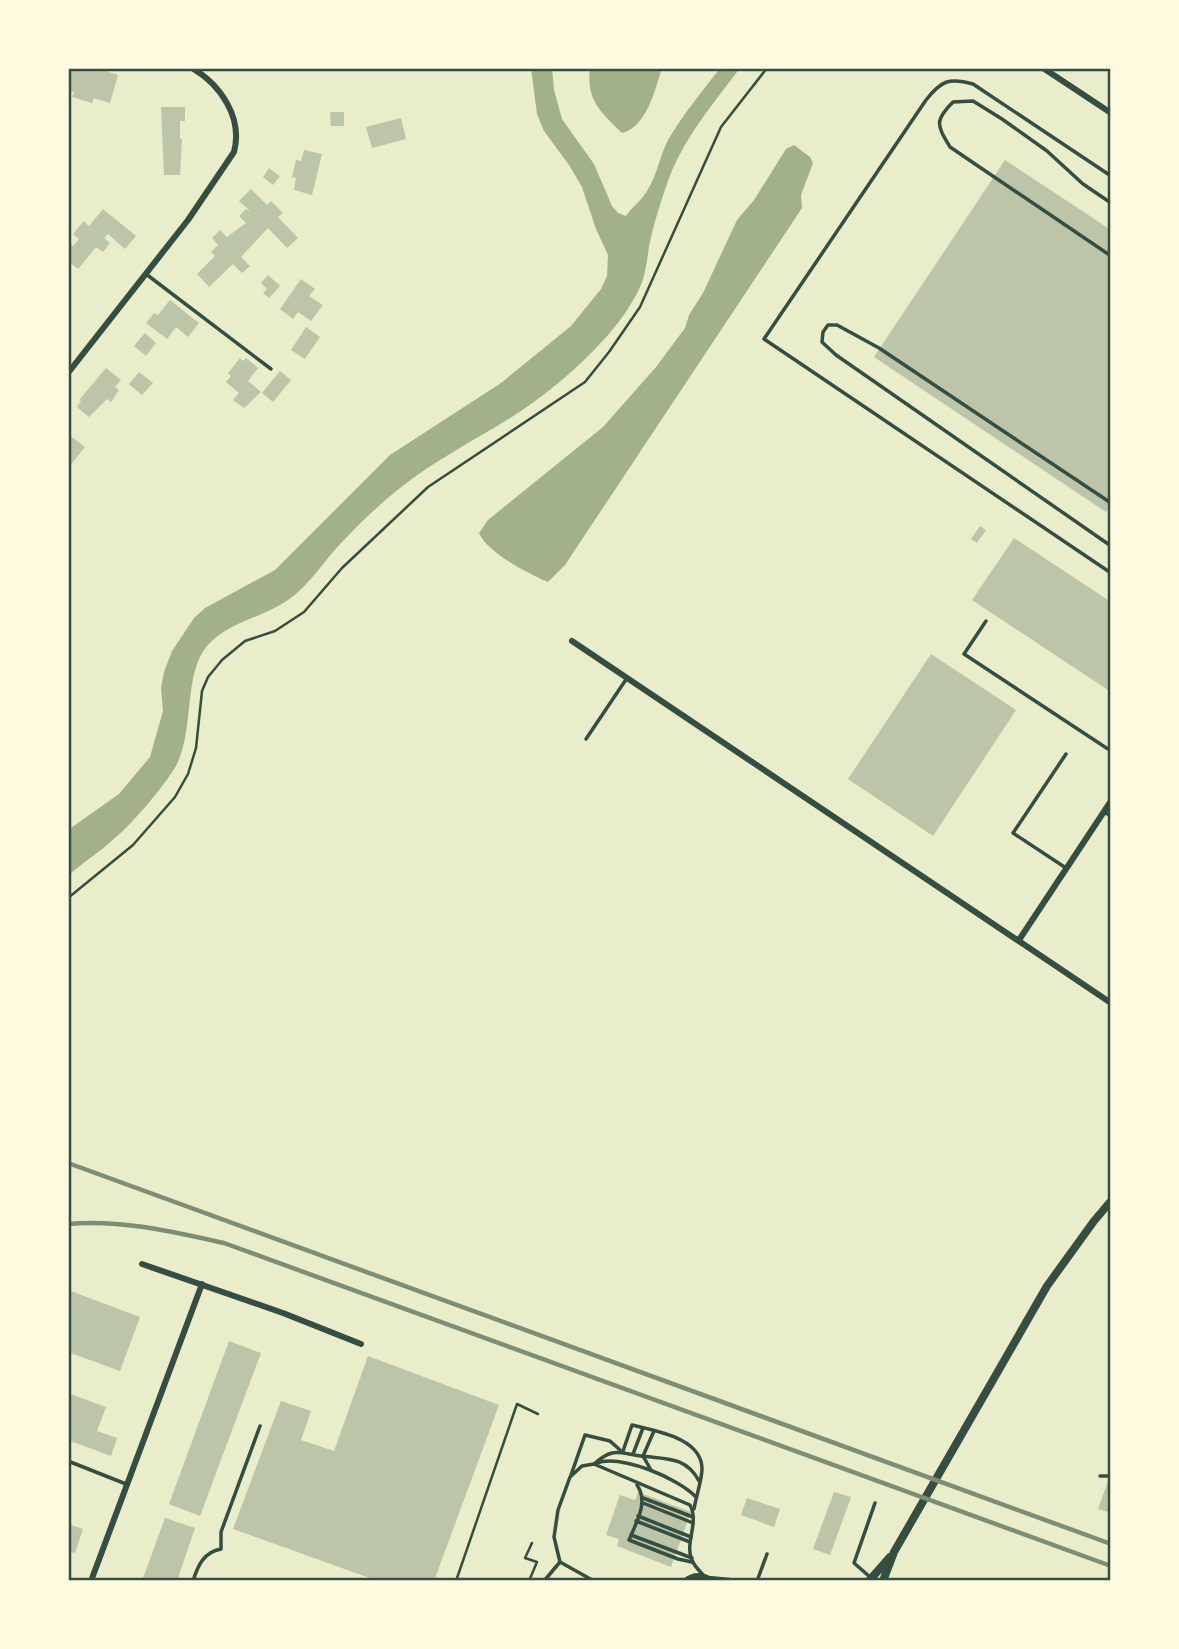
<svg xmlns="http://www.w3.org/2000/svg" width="1179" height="1649" font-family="Mulish,sans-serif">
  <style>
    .water { fill: #a3b18a }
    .building { fill: #bcc5a7 }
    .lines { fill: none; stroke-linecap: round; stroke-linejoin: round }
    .path { stroke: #344e41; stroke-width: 2.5 }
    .service { stroke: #344e41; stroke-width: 3.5 }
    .minor { stroke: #344e41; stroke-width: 6 }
    .tertiary { stroke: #344e41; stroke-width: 8 }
    .rail { stroke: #7c8e77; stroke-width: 4.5 }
    .neatline { fill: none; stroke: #344e41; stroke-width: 2.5 }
  </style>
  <rect width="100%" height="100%" fill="#e9edc9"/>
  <!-- water -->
  <g class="water">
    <path d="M531,68H552L554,90L562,119L594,164L612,206L618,213L626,216C632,207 642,200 647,191C657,176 660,155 668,140C683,114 702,92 720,68H740C713,104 682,140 667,184C660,204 653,226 649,247C647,260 646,272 641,285C633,303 621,320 608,335C579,368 544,397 507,420C471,442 434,461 400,488C381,503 361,522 344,540C325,559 310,585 288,600C262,618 228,622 207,646C184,673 194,726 178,762C169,781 132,824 115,838C100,852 83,862 68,876V830L119,794L150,757L163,711L161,688L164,672L172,651L194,618L205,608L275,570L390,455L501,383L571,326L601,289L607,276L608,255L596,229L582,187L569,165L544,131L537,114Z"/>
    <path d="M590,68H662C655,89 647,127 622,133C601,112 586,101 590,68Z"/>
    <path d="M794,145L810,157L813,163L801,195L802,208L565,565L548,582C527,573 488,553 479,533L488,520L603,427L656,367L685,328L689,315L703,293L737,220L754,200L786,149Z"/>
  </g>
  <!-- building -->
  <g class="building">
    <path d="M70,68H87L99,72L100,69L118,75L110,103L94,98L92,103L72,97L74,92L68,91Z"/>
    <path d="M161,107H185V121H180V139H182L180,175H164Z"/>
    <path d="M330,112H344V126H331Z"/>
    <path d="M401,118L406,139L372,148L366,127Z"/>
    <path d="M304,150L322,154L312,195L294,190L296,178L292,177L296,160L301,161Z"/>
    <path d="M1005,160L1111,230V504L1106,512L874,357Z"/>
    <path d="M269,168L280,176L273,185L263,177Z"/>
    <path d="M251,189L267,205L271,201L283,213L278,217L298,238L287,248L268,228L241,257L250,266L242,273L233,264L209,287L197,274L215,256L211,252L218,245L212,238L220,230L227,237L246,223L239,216L246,209L251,212L239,201Z"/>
    <path d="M103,209L136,236L125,249L108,234L104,238L110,243L103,252L96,247L78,269L68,261V242L73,246L79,239L73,234L84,221L89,226Z"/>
    <path d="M268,275L280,286L269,298L263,293L267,289L261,283Z"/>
    <path d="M301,279L315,289L309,296L323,305L311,321L298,312L293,319L280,309Z"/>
    <path d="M170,300L199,323L188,337L176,327L167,339L146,323L154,313L158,315Z"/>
    <path d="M306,327L320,337L305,359L291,350Z"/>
    <path d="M145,333L156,343L146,356L134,346Z"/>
    <path d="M240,358L243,361L246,358L258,368L248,381L261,392L244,408L233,400L239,393L226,382L231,376L228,373Z"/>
    <path d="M106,368L121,380L115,387L119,390L111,402L107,399L89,417L77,407L81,401L79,400Z"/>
    <path d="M280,371L291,380L273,402L262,393Z"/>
    <path d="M139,372L153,383L142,395L129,384Z"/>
    <path d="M68,434L85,447L68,468Z"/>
    <path d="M980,526L986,530L977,543L971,539Z"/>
    <path d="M1014,538L1111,602V692L972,600Z"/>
    <path d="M931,654L1016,710L933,836L848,779Z"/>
    <path d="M68,1290L140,1317L120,1371L68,1352Z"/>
    <path d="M229,1341L261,1353L200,1516L169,1504Z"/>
    <path d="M368,1356L499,1405L434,1581H378L233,1529L281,1401L311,1411L301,1440L334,1451Z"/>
    <path d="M68,1393L106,1407L97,1431L117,1438L111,1456L68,1440Z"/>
    <path d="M1108,1481L1111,1482V1513L1098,1509Z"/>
    <path d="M638,1492L691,1512L671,1567L617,1546L619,1539L606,1535L620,1495L635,1500Z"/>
    <path d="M834,1492L851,1497L830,1555L813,1549Z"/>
    <path d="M747,1498L780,1509L774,1527L741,1515Z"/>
    <path d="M165,1518L195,1528L177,1581H142Z"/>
    <path d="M68,1524L83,1529L75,1553L68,1551Z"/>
  </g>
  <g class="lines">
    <!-- path -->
    <g class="path">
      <path d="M68,898L133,845L175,797L188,774L196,748L202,691L208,677L222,660L245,641L275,631L304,612L342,568L428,487L585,382L609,352L640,307L721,127L767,68"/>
      <path d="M456,1581L517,1404L538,1414"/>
      <path d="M529,1581L537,1562L525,1558L532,1543"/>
    </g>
    <!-- service -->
    <g class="service">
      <path d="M1111,176L973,84C949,77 941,81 926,100L764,339L1111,573"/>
      <path d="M1111,203L1083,184L1047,151L1002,119L973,101L953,102C934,121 937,125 950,147L1111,256"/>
      <path d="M146,274L271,369"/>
      <path d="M1111,503L879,348L837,325H828L823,332L822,342L836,355L1111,546"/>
      <path d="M986,621L964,654L1111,751"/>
      <path d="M586,739L627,678"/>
      <path d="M1066,754L1013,833L1066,868"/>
      <path d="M1104,812L1111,816"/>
      <path d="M623,1451L632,1425C656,1431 703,1438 702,1470C701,1483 696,1497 694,1509"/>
      <path d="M633,1454L643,1428"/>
      <path d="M68,1461L126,1484"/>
      <path d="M596,1463C621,1454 678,1478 696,1497"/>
      <path d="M594,1464C613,1447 618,1453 641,1456C665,1459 686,1456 699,1481"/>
      <path d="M651,1470L643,1456L654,1431"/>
      <path d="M571,1475L585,1435L610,1441L620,1450"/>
      <path d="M1100,1476H1111"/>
      <path d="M637,1485C649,1502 636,1523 629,1540L678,1559L692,1562"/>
      <path d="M643,1498L693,1517"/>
      <path d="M643,1503L693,1523"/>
      <path d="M638,1516L691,1537"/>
      <path d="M636,1521L690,1542"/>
      <path d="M631,1535L692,1558"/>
      <path d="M560,1562L554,1537L558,1510L570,1477L582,1466L594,1464L690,1505C700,1524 683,1544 693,1562C695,1567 701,1572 704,1576"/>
      <path d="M870,1577L854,1563L875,1503"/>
      <path d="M193,1581C198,1565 204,1552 221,1549V1532L260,1426"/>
      <path d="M544,1581L560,1562L594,1581"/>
      <path d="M757,1581L767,1554"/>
    </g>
    <!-- minor -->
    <g class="minor">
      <path d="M1043,68L1111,113"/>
      <path d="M68,373L188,220L234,152C243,118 221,85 192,68"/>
      <path d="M572,641L1111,1003"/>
      <path d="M1019,940L1111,801"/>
      <path d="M142,1264L283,1313L361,1344"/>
      <path d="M711,1579L732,1581"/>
      <path d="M91,1581L202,1284"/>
      <path d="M685,1581C694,1574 704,1575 713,1581"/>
    </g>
    <!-- tertiary -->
    <g class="tertiary">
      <path d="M869,1581L890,1557"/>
      <path d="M883,1581L894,1552L1047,1286L1094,1221L1111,1201"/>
    </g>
    <!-- rail -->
    <g class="rail">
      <path d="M68,1163L1111,1544"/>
      <path d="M68,1224C120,1219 174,1232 224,1243L1111,1566"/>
    </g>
  </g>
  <!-- border -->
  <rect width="1179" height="1649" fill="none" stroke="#fefae0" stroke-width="140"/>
  <rect x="70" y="70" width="1039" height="1509" class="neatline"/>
</svg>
